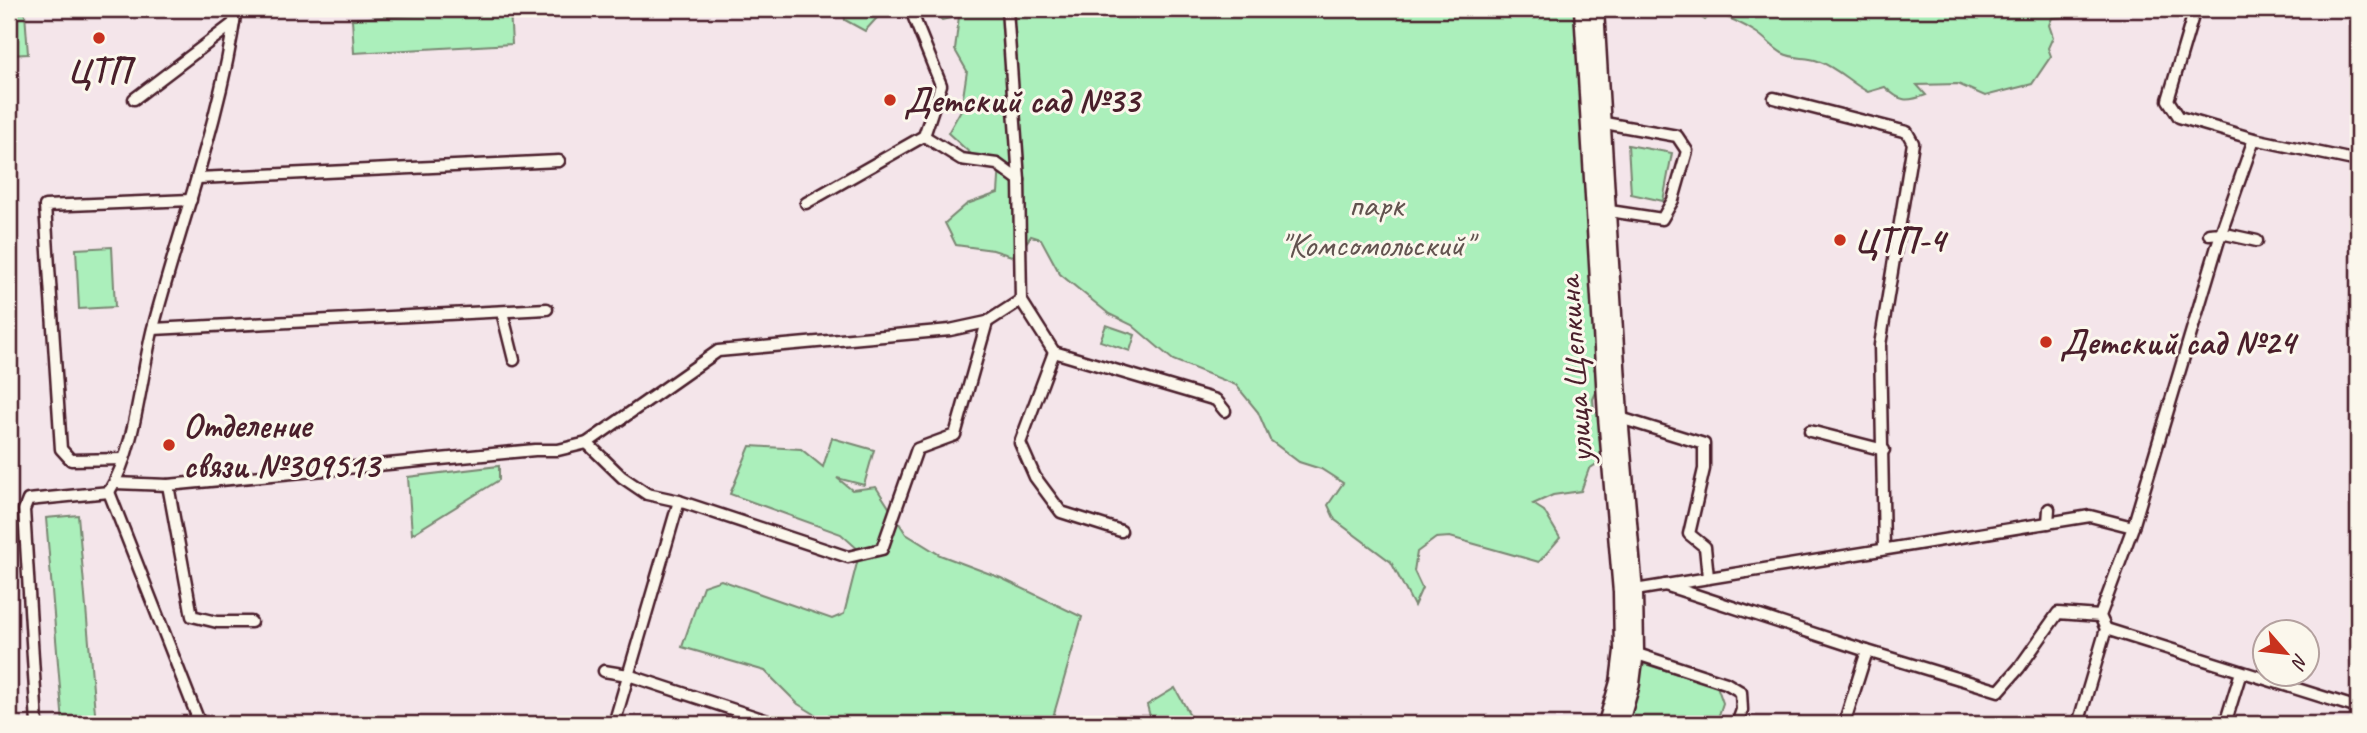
<svg xmlns="http://www.w3.org/2000/svg" width="2367" height="733" font-family="Caveat,sans-serif">
  <style>
    .green { fill: #abefbb; stroke: #7a8773; stroke-width: 2 }
    .lines { fill: none; stroke-linecap: round; stroke-linejoin: round }
    .service-casing { stroke: #4a1f2b; stroke-width: 15 }
    .secondary-casing { stroke: #4a1f2b; stroke-width: 33 }
    .service { stroke: #fbf7ec; stroke-width: 10 }
    .secondary { stroke: #fbf7ec; stroke-width: 28 }
    .poi-dot { fill: #c8321e; stroke: #fbf7ec; stroke-width: 2.5 }
    .labels { text-anchor: middle; stroke-width: 6; stroke-linejoin: round; paint-order: stroke }
    .poi-label { font-size: 35px; font-weight: bold; fill: #4a1f2b; stroke: #fbf7ec; text-anchor: start }
    .park-label { font-size: 35px; fill: #62534f; stroke: #fbf7ec }
    .street-label { font-size: 35px; fill: #4a1f2b; stroke: #fbf7ec }
  </style>
  <rect width="100%" height="100%" fill="#f4e5ea"/>
  <filter id="ink" filterUnits="userSpaceOnUse"><feTurbulence type="fractalNoise" baseFrequency=".0143" numOctaves="2"/><feDisplacementMap in="SourceGraphic" scale="14" xChannelSelector="R" yChannelSelector="G"/><feConvolveMatrix kernelMatrix="1 2 1 2 8 2 1 2 1" color-interpolation-filters="sRGB"/></filter>
  <g filter="url(#ink)">
    <!-- green -->
    <g class="green">
      <path d="M510,9L512,44L354,53L352,19Z"/>
      <path d="M843,9H885L865,31L845,20Z"/>
      <path d="M931,9H1003L1018,254L1015,257L993,250L956,245L945,223L967,204L998,193L1000,163L971,154L948,133L961,110L967,71L955,50L959,16L942,20Z"/>
      <path d="M1013,9H1580L1589,49L1578,76L1591,94L1605,361L1594,369L1601,382L1593,399L1594,411L1606,415L1618,450L1589,469L1581,491L1553,495L1533,504L1544,511L1560,538L1539,562L1450,537L1436,538L1417,552L1414,571L1422,588L1414,606L1391,562L1335,520L1328,505L1343,483L1321,469L1299,462L1270,440L1258,412L1236,385L1173,360L1132,325L1109,314L1060,274L1041,239L1031,236L1024,246Z"/>
      <path d="M1689,9H2073L2072,16L2052,18L2049,25L2053,37L2048,48L2051,56L2032,84L1985,96L1958,84L1917,85L1926,95C1907,102 1900,102 1885,87L1868,92C1849,82 1838,68 1818,61C1806,56 1795,60 1782,53C1773,48 1766,39 1757,33C1743,24 1728,17 1713,12L1705,20Z"/>
      <path d="M25,13L28,54L9,55V14Z"/>
      <path d="M1628,145L1672,153L1663,201L1631,194Z"/>
      <path d="M112,247L115,307L79,309L76,249Z"/>
      <path d="M1106,325L1135,335L1130,351L1100,341Z"/>
      <path d="M832,438L874,450L864,485L837,478L852,490L876,487L906,534L940,555L1001,578L1082,617L1051,724H831L798,704L765,671L682,647L703,586L721,580L832,619L844,614L860,551L841,534L730,494L750,446L801,449L823,467Z"/>
      <path d="M499,466V480L412,534L408,477Z"/>
      <path d="M78,515L96,724H63L46,518Z"/>
      <path d="M1645,664L1717,686L1723,703L1716,724H1624L1641,669Z"/>
      <path d="M1175,688L1195,724H1152L1147,705Z"/>
    </g>
    <g class="lines">
      <defs>
        <g id="service">
          <path d="M1007,9L1019,180L1021,300"/>
          <path d="M2195,9L2168,100L2179,117L2254,139"/>
          <path d="M912,13L941,85L924,136L961,159L997,164L1019,180"/>
          <path d="M1774,98L1907,132L1913,143L1880,345L1884,548"/>
          <path d="M134,99L234,23"/>
          <path d="M1599,122L1677,136L1687,151L1673,200L1662,219L1603,210"/>
          <path d="M198,178L559,161"/>
          <path d="M806,203L924,136"/>
          <path d="M2209,234L2221,233L2254,139L2358,161"/>
          <path d="M502,312L514,360"/>
          <path d="M153,329L547,309"/>
          <path d="M1054,352L1216,400L1225,411"/>
          <path d="M1617,417L1704,444V469L1689,534L1705,547L1708,577"/>
          <path d="M1810,431L1884,450"/>
          <path d="M587,443L622,477L647,494L679,501L848,557L882,549L917,449L955,435L987,322"/>
          <path d="M124,459L71,460L61,449L45,206L191,200"/>
          <path d="M115,483L168,485L535,450H558L587,443L718,351L950,330L987,322L1021,300L1054,352L1020,443L1035,477L1061,512L1121,531"/>
          <path d="M168,485L192,616L217,622H251"/>
          <path d="M109,492C136,448 140,379 153,328C181,222 221,118 236,9"/>
          <path d="M109,492L200,724"/>
          <path d="M2048,523L2049,509"/>
          <path d="M1665,585L1867,651"/>
          <path d="M1629,591L2090,516L2133,527"/>
          <path d="M2106,629L2358,708"/>
          <path d="M1631,652L1726,683L1741,692L1742,710L1737,724"/>
          <path d="M604,671L628,675L777,724"/>
          <path d="M37,724L24,510L28,500L109,492"/>
          <path d="M614,724L679,501"/>
          <path d="M1844,724L1867,651L1999,691L2019,668L2058,613L2100,616"/>
          <path d="M2078,724L2106,629L2100,616L2133,527L2221,233L2257,241"/>
          <path d="M2225,724L2241,672"/>
        </g>
        <path id="secondary" d="M1589,9L1613,416L1628,592L1629,651L1625,683L1613,724"/>
      </defs>
      <!-- service casing -->
      <use href="#service" class="service-casing"/>
      <!-- secondary casing -->
      <use href="#secondary" class="secondary-casing"/>
      <!-- service -->
      <use href="#service" class="service"/>
      <!-- secondary -->
      <use href="#secondary" class="secondary"/>
    </g>
  </g>
  <!-- markers -->
  <g class="poi-dot">
    <circle cx="99" cy="38" r="7"/>
    <circle cx="890" cy="100" r="7"/>
    <circle cx="1840" cy="240" r="7"/>
    <circle cx="2046" cy="342" r="7"/>
    <circle cx="169" cy="445" r="7"/>
  </g>
  <g class="labels">
    <!-- poi labels -->
    <g class="poi-label">
      <text x="99" y="82" text-anchor="middle">ЦТП</text>
      <text x="904" y="112">Детский сад №33</text>
      <text x="1854" y="252">ЦТП-4</text>
      <text x="2060" y="354">Детский сад №24</text>
      <text x="183" y="437">Отделение<tspan x="183" dy="40">связи №309513</tspan></text>
    </g>
    <!-- park labels -->
    <g class="park-label">
      <text x="1376" y="216">парк<tspan x="1376" dy="40">"Комсомольский"</tspan></text>
    </g>
    <!-- street labels -->
    <g class="street-label">
      <text transform="translate(1574 370) rotate(-94)" y="12">улица Щепкина</text>
    </g>
  </g>
  <!-- margin -->
  <rect width="2367" height="733" fill="none" stroke="#fbf7ec" stroke-width="35"/>
  <rect x="18" y="18" width="2332" height="698" fill="none" stroke="#4a1f2b" stroke-width="2.5" filter="url(#ink)"/>
  <!-- north arrow -->
  <g transform="translate(2286 653) rotate(118)"><circle r="33" fill="#fbf7ec" stroke="#b4a19f" stroke-width="2"/>
  <path d="M0-5L12 26L0 18L-12 26Z" fill="#c8321e"/>
  <text y="-10" font-size="19" font-weight="bold" text-anchor="middle" fill="#4a1f2b">N</text>
  </g>
</svg>
